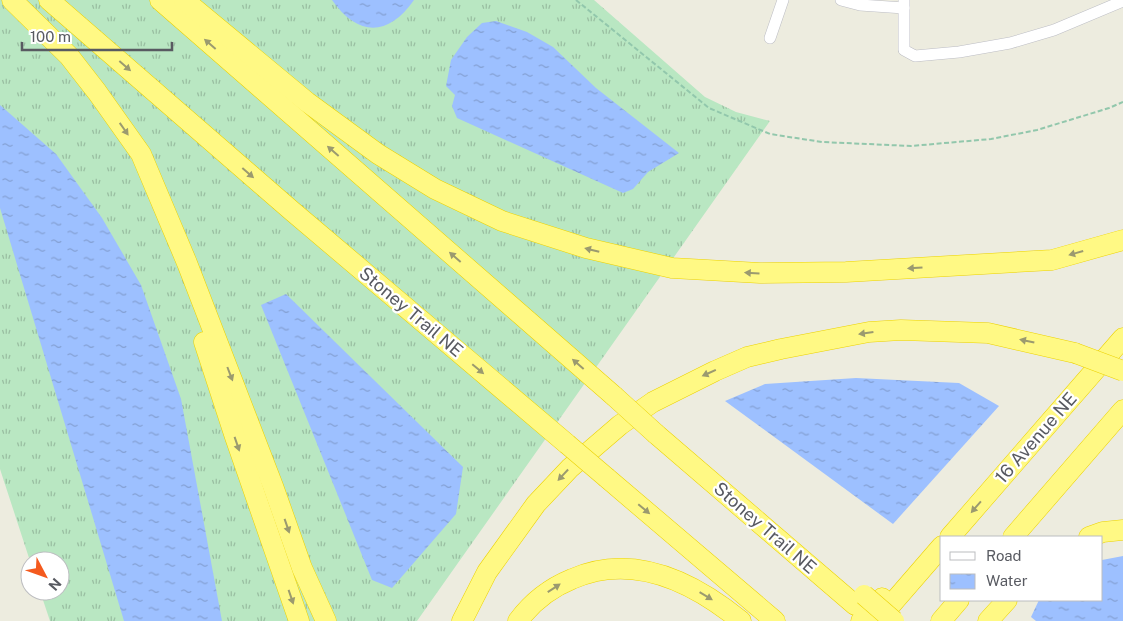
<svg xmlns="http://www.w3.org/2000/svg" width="1123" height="621" font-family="'Public Sans',sans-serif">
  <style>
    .grass { fill: url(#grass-tufts) }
    .water { fill: url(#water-ripples) }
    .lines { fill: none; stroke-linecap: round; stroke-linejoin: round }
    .street-casing { stroke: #bcbdc4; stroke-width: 12 }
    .highway-casing { stroke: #ecd200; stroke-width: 21 }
    .path { stroke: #92c7ac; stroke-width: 2; stroke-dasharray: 5 2.5; stroke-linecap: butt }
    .street { stroke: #fff; stroke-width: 11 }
    .highway { stroke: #fff984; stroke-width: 20 }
    .highway-bridge-casing { stroke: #ecd200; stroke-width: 21; stroke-linecap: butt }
    .highway-bridge { stroke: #fff984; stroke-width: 20 }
    .oneway { fill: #9b9a6f }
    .labels { text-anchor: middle; stroke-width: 4.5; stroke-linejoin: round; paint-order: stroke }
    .street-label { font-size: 18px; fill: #585a61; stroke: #fff }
  </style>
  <defs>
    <pattern id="grass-tufts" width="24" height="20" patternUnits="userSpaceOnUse" patternTransform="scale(1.25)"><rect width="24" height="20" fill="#b9e7c2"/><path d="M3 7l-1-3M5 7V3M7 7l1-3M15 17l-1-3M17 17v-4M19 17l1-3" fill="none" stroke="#99bea1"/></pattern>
    <pattern id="water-ripples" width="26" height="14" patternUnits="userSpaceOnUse" patternTransform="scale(1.25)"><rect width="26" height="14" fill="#9dc0ff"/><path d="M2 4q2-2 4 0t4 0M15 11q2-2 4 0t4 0" fill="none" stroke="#839fd2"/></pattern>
  </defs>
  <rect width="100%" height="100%" fill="#edecdf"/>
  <!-- grass -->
  <path class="grass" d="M0,0H594L705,97L736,112L770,121L417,621H50L40,591H60V561H30L0,469Z"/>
  <!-- water -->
  <g class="water">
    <path d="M332,0H414C388,37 358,37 332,0Z"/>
    <path d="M496,21L527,32L553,47L596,88L679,153L648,172L633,189L623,193L457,118L452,106L455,95L446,86L451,60L467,37L482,23Z"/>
    <path d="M0,105L56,154L102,218L141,285L181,399L222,621H124L0,208Z"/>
    <path d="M286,294L463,467L456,514L392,588L372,580L261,305Z"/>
    <path d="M856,378L959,383L999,406L893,524L725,401L765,384Z"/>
    <path d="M1123,556V621H1036L1031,617L1039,600H1102V560Z"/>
  </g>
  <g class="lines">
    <defs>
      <g id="street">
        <path d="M841,0L860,5L904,8"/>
        <path d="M904,0V50L915,56L959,52L1010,43L1054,30L1123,1"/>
        <path d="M770,38L783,0"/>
      </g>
      <g id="highway">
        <path d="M12,0L69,56L97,92L141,154L187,263L273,486L302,568L326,621"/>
        <path d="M49,0L292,211L567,444"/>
        <path d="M160,0L614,396"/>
        <path d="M184,0L307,102L378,154L435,189L502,221L586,248L672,268L760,273L846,272L1052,260L1123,240"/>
        <path d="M204,342L235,437L299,621"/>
        <path d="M656,434L855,605"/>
        <path d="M607,478L775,621"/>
        <path d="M950,537L1123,338"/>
        <path d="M1013,537L1123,410"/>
        <path d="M1089,537L1103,532L1123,530"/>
        <path d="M462,621L487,572L536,504L570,468L620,425L653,402L715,371L747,357L781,349L869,332L901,330L988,333L1075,353"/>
        <path d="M518,621C532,602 550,588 572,579C633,552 692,581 741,621"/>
        <path d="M861,621L882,598"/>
        <path d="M877,621L942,546"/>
        <path d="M941,621L959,600"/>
        <path d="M988,621L1007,600"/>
      </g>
    </defs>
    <!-- street casing -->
    <use href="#street" class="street-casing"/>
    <!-- highway casing -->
    <use href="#highway" class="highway-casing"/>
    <!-- path -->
    <path class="path" d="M576,0L709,108L770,134L822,142L911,146L991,139L1037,130L1109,108L1123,102"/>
    <!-- street -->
    <use href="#street" class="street"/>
    <!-- highway -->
    <use href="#highway" class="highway"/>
    <defs>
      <g id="highway-bridge">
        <path d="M1075,353L1123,371"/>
        <path d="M614,396L656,434"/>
        <path d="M567,444L607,478"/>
        <path d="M864,595L894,621"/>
      </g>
    </defs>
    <!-- highway-bridge casing -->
    <use href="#highway-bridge" class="highway-bridge-casing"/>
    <!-- highway-bridge -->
    <use href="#highway-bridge" class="highway-bridge"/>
  </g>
  <!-- one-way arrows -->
  <defs><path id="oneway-solid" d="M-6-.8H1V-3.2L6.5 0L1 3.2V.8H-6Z" transform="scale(1.25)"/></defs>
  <g class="oneway">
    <use href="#oneway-solid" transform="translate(210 44) rotate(-139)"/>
    <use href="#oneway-solid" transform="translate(125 66) rotate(41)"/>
    <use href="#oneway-solid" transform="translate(124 129) rotate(55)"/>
    <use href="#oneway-solid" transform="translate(333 151) rotate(-139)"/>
    <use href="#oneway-solid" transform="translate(248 173) rotate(41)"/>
    <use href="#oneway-solid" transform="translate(592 250) rotate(-166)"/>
    <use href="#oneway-solid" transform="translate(1076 253) rotate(164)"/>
    <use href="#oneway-solid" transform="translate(455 257) rotate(-139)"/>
    <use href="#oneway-solid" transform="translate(915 268) rotate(176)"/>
    <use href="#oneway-solid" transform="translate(752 273) rotate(-177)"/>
    <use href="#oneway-solid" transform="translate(866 333) rotate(172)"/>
    <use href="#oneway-solid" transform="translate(1027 341) rotate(-168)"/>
    <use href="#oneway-solid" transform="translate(578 364) rotate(-139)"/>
    <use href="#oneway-solid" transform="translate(478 369) rotate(40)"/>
    <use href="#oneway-solid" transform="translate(709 373) rotate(156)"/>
    <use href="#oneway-solid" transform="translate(230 374) rotate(69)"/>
    <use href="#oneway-solid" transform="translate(237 444) rotate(71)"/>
    <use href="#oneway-solid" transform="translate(563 475) rotate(133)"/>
    <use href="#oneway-solid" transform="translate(976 507) rotate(131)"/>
    <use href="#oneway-solid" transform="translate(644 509) rotate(40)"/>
    <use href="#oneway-solid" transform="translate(287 526) rotate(71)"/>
    <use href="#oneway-solid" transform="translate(554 588) rotate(-33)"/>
    <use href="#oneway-solid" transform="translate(706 596) rotate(31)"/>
    <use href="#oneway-solid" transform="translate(291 597) rotate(71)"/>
  </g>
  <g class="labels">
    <!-- street labels -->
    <g class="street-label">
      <text transform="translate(411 312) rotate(40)" y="6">Stoney Trail NE</text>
      <text transform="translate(1036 438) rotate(-49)" y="6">16 Avenue NE</text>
      <text transform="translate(765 528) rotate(41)" y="6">Stoney Trail NE</text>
    </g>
  </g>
  <!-- legend -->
  <rect x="940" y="536" width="162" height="65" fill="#ffffff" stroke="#bcbdc0"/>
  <rect x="950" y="552" width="25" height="8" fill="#ffffff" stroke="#bcbdc0"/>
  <text x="986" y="561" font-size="15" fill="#585a61">Road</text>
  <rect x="950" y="574" width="25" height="15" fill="url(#water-ripples)" stroke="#bcbdc0"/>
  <text x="986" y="586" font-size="15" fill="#585a61">Water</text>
  <!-- north arrow -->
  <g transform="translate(45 576) rotate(131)"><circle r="24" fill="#ffffff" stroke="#bcbdc0"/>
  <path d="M0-4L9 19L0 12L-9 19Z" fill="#f45a1e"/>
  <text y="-8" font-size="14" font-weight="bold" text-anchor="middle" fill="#585a61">N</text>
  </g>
  <!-- scale -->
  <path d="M22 42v8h150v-8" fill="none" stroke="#585a61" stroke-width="2.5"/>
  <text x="30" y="42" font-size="15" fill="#585a61" stroke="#ffffff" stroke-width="4" paint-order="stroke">100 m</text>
</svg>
